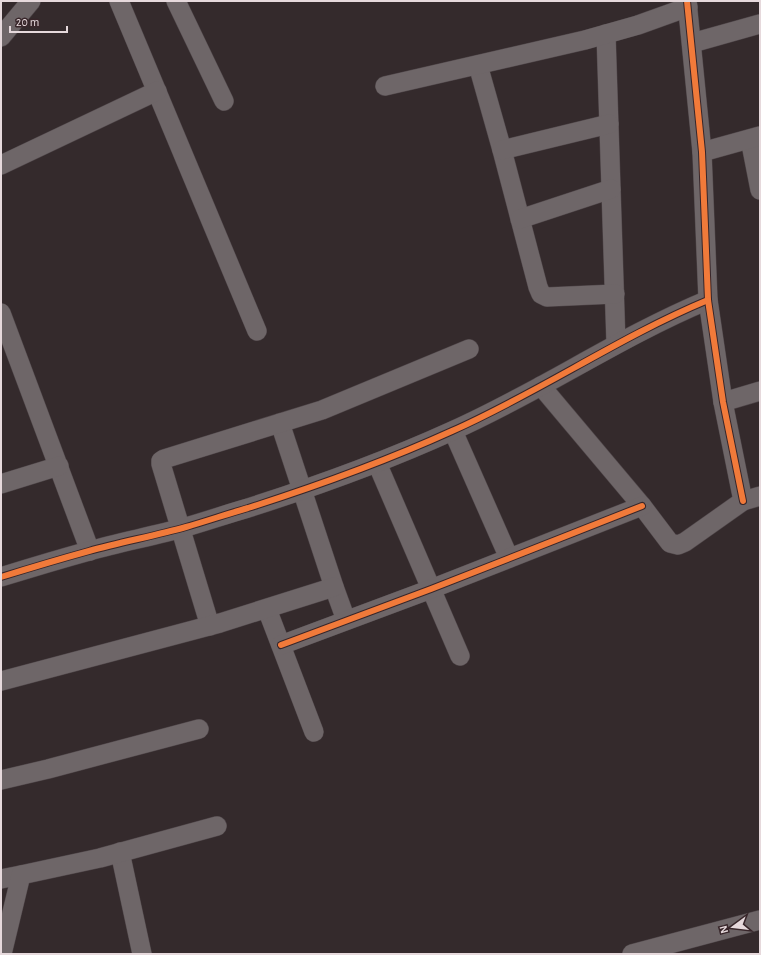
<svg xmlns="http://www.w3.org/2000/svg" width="761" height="955" font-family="'Alegreya Sans',sans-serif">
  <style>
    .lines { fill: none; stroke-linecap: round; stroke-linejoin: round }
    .street-casing { stroke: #4f4649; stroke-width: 20 }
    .street { stroke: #6e6668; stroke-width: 19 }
    .cycleway-casing { stroke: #38262a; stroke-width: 8 }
    .cycleway { stroke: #f17a3a; stroke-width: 6 }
  </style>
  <rect width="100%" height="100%" fill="#342a2c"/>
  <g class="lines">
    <defs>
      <g id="street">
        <path d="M119,1L257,331"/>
        <path d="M176,1L224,101"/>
        <path d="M687,1L702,152L708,300L723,402L743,501"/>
        <path d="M606,34L616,344"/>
        <path d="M1,37L31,1"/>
        <path d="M692,43L760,24"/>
        <path d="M478,65L502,150L538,287L541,294L547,297L615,294"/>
        <path d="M385,86L585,40L638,25L688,7"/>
        <path d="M750,139L760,190"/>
        <path d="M502,150L609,124"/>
        <path d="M702,152L760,136"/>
        <path d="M1,165L157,91"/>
        <path d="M520,219L611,189"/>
        <path d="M1,313L90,551"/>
        <path d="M541,386L642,506L670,543L678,545L685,542L743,501L760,496"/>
        <path d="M723,402L760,391"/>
        <path d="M280,423L334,587L346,620"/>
        <path d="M453,431L509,558"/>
        <path d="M377,463L460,656"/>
        <path d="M1,484L59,466"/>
        <path d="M1,577C30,568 60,559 89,551C121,542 154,536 186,527C207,521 227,514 248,508C317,486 386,461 452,431C540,392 619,337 708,300"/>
        <path d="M267,609L314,732"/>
        <path d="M210,626L161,464V461L164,459L322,410L469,349"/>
        <path d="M281,645L431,589L642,506"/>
        <path d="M1,681L220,623L334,587"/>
        <path d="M1,780L48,769L199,729"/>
        <path d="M120,852L142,954"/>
        <path d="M1,879L21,875"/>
        <path d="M2,954L21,875L100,858L217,826"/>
        <path d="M632,954L760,920"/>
      </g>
    </defs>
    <!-- street casing -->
    <use href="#street" class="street-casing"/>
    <!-- street -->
    <use href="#street" class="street"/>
    <defs>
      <g id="cycleway">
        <path d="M687,1L702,152L708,300L723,402L743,501"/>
        <path d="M1,577C30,568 60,559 89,551C121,542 154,536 186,527C207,521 227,514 248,508C317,486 386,461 452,431C540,392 619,337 708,300"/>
        <path d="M281,645L431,589L642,506"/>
      </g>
    </defs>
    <!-- cycleway casing -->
    <use href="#cycleway" class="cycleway-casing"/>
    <!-- cycleway -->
    <use href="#cycleway" class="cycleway"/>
  </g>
  <!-- border -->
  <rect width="761" height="955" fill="none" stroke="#e6d9dc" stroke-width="4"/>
  <!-- north arrow -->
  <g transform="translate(733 927) rotate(255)" stroke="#38262a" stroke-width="3" paint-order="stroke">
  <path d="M0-3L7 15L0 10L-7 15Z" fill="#e6d9dc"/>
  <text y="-6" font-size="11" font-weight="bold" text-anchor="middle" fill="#e6d9dc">N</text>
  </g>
  <!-- scale -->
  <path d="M10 26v6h57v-6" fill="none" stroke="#e6d9dc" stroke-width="2"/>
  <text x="16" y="26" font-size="12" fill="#e6d9dc" stroke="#38262a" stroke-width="3" paint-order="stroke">20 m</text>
</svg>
